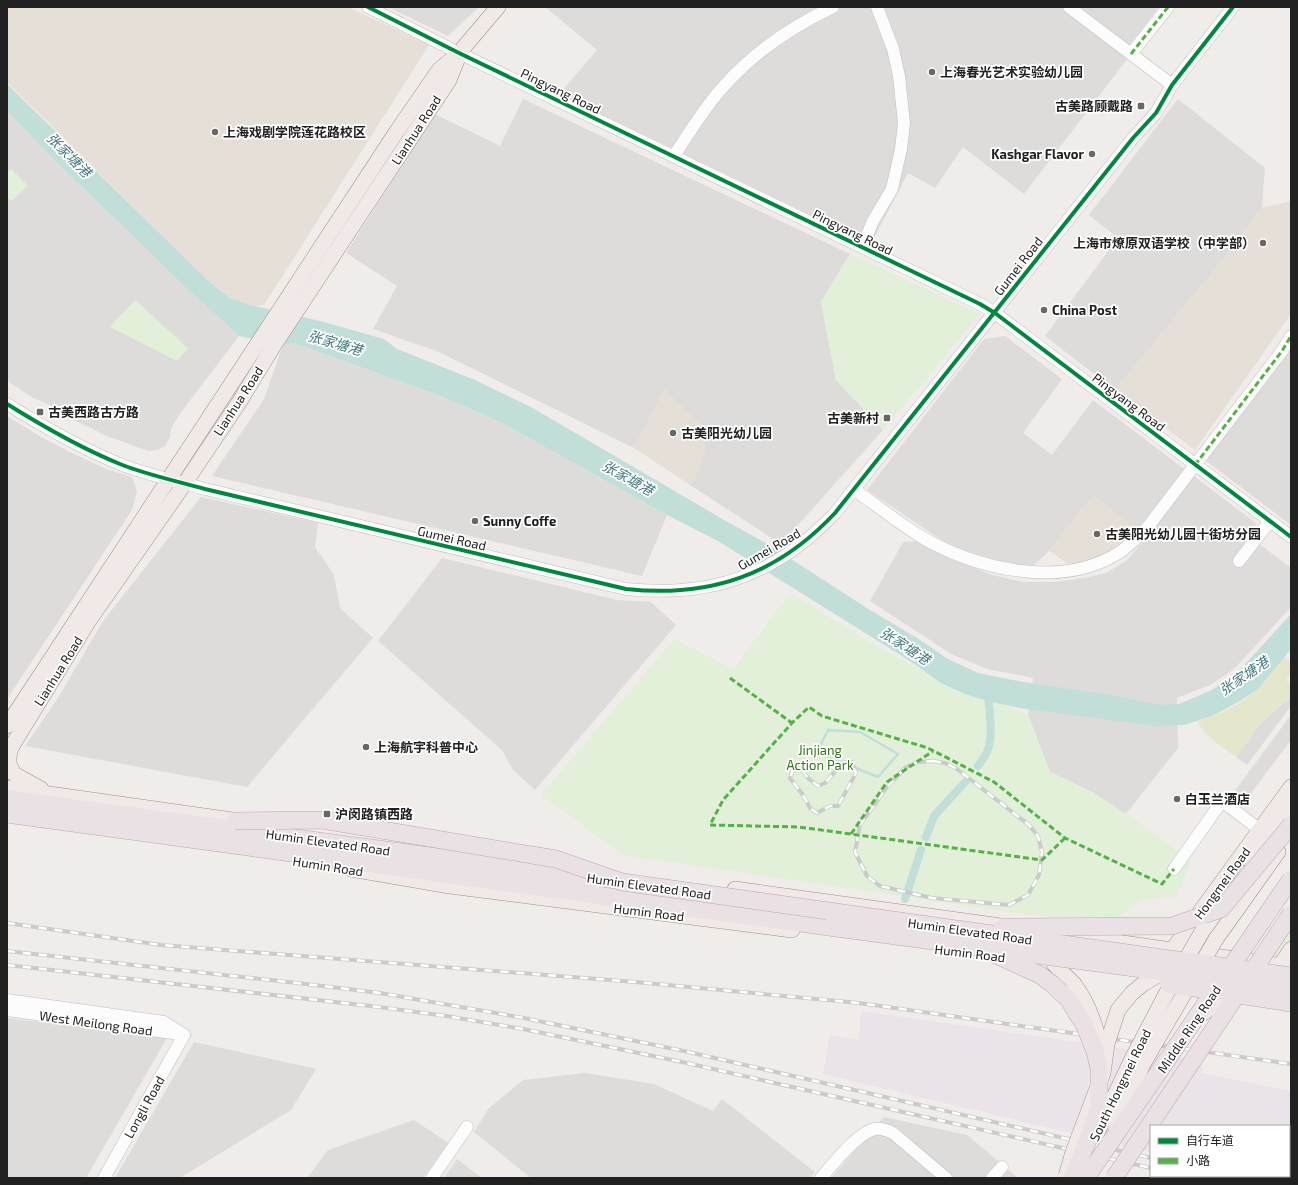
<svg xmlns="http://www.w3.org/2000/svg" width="1298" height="1185" font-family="'Exo 2','Noto Sans SC',sans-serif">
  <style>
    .residential { fill: #dedcdb }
    .industrial { fill: #eae3e9 }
    .education { fill: #e5dfd8 }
    .religious { fill: #dddcdb }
    .grass { fill: #e5e7cd }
    .park { fill: #e2f0da }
    .water { fill: #c2ded9 }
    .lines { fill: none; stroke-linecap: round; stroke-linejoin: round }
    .stream { stroke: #c2ded9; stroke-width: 2.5 }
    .canal { stroke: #c2ded9; stroke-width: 8 }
    .minor-casing { stroke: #c1bfbf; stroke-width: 13 }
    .major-casing { stroke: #a39189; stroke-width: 16 }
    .highway-casing { stroke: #c0a4b6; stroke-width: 18 }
    .minor { stroke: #fdfcfc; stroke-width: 12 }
    .major { stroke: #f0e9e7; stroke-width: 15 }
    .highway { stroke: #eae1e5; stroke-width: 17 }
    .rail-casing { stroke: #cbcbcb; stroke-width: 4 }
    .rail { stroke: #fff; stroke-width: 2.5; stroke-dasharray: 8; stroke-linecap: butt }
    .major-bridge-casing { stroke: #a39189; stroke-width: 16; stroke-linecap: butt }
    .highway-bridge-casing { stroke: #c0a4b6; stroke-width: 18; stroke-linecap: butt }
    .major-bridge { stroke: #f0e9e7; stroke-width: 15 }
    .highway-bridge { stroke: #eae1e5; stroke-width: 17 }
    .quiet { stroke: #55b145; stroke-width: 3; stroke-dasharray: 6 3; stroke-linecap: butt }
    .cycleway-casing { stroke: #fff; stroke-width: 6 }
    .cycleway { stroke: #00873e; stroke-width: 4 }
    .poi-dot { fill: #696867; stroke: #fff; stroke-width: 1.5 }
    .labels { text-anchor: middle; stroke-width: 3.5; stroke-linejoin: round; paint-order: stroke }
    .poi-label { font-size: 13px; font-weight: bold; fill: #212121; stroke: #fff; text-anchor: start }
    .street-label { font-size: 13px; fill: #212121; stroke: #fff }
    .park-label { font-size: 13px; fill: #33741a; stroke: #fff }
    .water-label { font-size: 14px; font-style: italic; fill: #467881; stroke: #fff }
  </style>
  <rect width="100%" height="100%" fill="#efecea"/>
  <!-- residential -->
  <g class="residential">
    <path d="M388,7H479L448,36Z"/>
    <path d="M545,7H1159L1126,49L1131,54L1024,194L963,147L935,188L908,173L871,244L559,94L597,50Z"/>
    <path d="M523,99L850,254L821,302L836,380L883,430L781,544L690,485L700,468L665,389L634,448L439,352L373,329L397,286L346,253L435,114L500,146Z"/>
    <path d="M1178,99L1265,168L1262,208L1226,256L1115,390L1045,336L1118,238L1089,215Z"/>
    <path d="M7,111L50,156L182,284L239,336L179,415L171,429L170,437L165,446L157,450L148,451L104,435L89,427L73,420L46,403L33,398L7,381Z"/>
    <path d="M1005,336L1062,379L1023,433L1052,455L1093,400L1257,524L1249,536L1291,568V607L1234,669L1210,685L1177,698L1178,748L1126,814L1092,792L1050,772L1028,715L1033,678L988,669L953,655L870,601L903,542L917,541L954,560L992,575L1024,582H1055L1084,578L1106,573L1126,561L1147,537L1093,495L1049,551L1031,568L1006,565L955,549L867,490L984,339Z"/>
    <path d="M294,343L438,395L500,422L667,515L642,576L212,476L264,399L283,345Z"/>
    <path d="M1291,348V525L1205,460Z"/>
    <path d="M7,416L41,437L72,453L106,469L132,477L137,491L132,510L7,699Z"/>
    <path d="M201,497L318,523L315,547L334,575L340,608L373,638L247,787L25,746L58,698L103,621Z"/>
    <path d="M442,558L617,600L651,602L676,625L535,790L513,770L502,750L378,641Z"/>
    <path d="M7,1018L167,1038L86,1178H7Z"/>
    <path d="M194,1042L316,1069L291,1110L183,1176L181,1178H115Z"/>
    <path d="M585,1073L654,1084L713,1111L722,1099L815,1172L810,1178H531L474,1132L488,1109L523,1080Z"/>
    <path d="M884,1117L967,1135L1018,1178H831Z"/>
    <path d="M414,1120L448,1143L423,1178H307L328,1150Z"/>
    <path d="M457,1159L482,1178H444Z"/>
  </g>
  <!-- industrial -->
  <path class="industrial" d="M861,1011L1202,1060V1073L1291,1091V1178H1265L1256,1176H1289V1126H1151V1152L823,1074L830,1035L859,1040Z"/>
  <!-- education -->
  <g class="education">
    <path d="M7,7H348L429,45L264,305L254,306L230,298L214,286L7,82Z"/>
    <path d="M1291,201V314L1195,450L1115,390L1226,256L1262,208Z"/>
    <path d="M664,389L701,424L706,441L705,453L700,468L690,485L634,448Z"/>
    <path d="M1093,495L1137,529L1115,548L1098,557L1077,564L1067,563L1049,551Z"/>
  </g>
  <!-- religious -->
  <g class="religious">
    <path d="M1289,698L1291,699V706L1247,765L1236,757L1261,723Z"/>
    <path d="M1291,715V740L1242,805L1231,796Z"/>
  </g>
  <!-- grass -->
  <path class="grass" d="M1284,657L1291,663V671L1286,680L1291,685V696L1261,723L1236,757C1223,747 1203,736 1198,721C1219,714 1243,704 1258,688C1267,678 1275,667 1284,657Z"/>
  <!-- park -->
  <g class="park">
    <path d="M11,169L28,186L11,201L7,197V173Z"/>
    <path d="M850,254L980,314L883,430L836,380L821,302Z"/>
    <path d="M135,300L188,348L177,361L110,327Z"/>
    <path d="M790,593L887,652L923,671L1028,715L1050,772L1092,792L1126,814L1192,860L1176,897L1143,899L1106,926L623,855L541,795L674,639L733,669Z"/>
    <path d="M1291,929V958L1273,956Z"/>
  </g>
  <!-- water -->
  <path class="water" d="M7,84L214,286L230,298L254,306L320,321L384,339L397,349L475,380L531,407L724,520L766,543L870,610L917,638L948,659L978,673L1023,682L1110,695L1160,705L1179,704L1212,690L1238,672L1291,614V649L1258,689L1240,701L1212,716L1184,725L1155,726L1020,708L987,701L965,694L941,683L910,661L747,559L718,541L667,515L500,422L438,395L294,343L283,345L239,336L182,284L50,156L7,111Z"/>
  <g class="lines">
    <!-- stream -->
    <path class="stream" d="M828,730L860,732L898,754L878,777L821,754L818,750Z"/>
    <!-- canal -->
    <g class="canal">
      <path d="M978,766C981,761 985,757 987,752C994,737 989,710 988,692"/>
      <path d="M926,837L934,816L966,781"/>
      <path d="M905,899L921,850"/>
    </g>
    <defs>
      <g id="minor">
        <path d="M368,7L459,53L980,304L995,313L1291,537"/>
        <path d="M1069,7L1172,85"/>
        <path d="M1131,54L1168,7"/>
        <path d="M674,156C689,133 704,108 723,87C754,52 791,27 833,7"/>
        <path d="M862,247L873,221L892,189L901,149L904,123L899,76L893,49L877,7"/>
        <path d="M7,404C44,427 80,448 120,464C147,475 177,481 205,489L626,589C710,598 777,575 835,513L1133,138L1156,113L1172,85L1233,7"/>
        <path d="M855,490C876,505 897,522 920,536C974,569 1062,590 1120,552C1130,545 1138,536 1147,528L1282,351L1291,336"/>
        <path d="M1239,561L1270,521"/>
        <path d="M1174,869L1222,801L1260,830"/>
        <path d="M7,1000L164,1022L184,1035"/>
        <path d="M7,1010L180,1034"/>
        <path d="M104,1178L184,1035"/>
        <path d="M432,1178L467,1127"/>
        <path d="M821,1178C832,1165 858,1132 875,1129C882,1128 887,1130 893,1133L946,1178"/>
        <path d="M992,1178L1002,1167"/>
      </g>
      <g id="major">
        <path d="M7,726L397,131L439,70L459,53L498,7"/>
        <path d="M11,746L8,762L14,774L41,789"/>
        <path d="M7,754L88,622L185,483L240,401L274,345L449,80L459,55"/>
        <path d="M7,788L246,822"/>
        <path d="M1251,862L1291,805"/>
        <path d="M351,869L450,886L792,930"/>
        <path d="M735,889L1015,928"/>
        <path d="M1046,932L1291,967"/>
        <path d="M1216,939L1278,852"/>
        <path d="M1168,956L1291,787"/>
        <path d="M1054,964L1074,984"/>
        <path d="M1276,972L1291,949"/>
      </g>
      <g id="highway">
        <path d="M7,799L602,879"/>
        <path d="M7,814L829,927"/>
      </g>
    </defs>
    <!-- minor casing -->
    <use href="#minor" class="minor-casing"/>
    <!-- major casing -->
    <use href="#major" class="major-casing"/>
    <!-- highway casing -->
    <use href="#highway" class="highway-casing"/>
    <!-- minor -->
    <use href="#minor" class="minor"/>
    <!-- major -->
    <use href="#major" class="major"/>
    <!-- highway -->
    <use href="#highway" class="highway"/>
    <defs>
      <g id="rail">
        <path d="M933,761L945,763L957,769L1029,825L1038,836L1042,852L1039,875L1028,895L1009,905L932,898L880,886L867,876L855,852L860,825L887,787L906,767L918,762Z"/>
        <path d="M843,762H852L856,773L838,806H830L817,813L810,808L803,795L790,778L793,770H802L808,778L818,786L825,783Z"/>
        <path d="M7,923L161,945L635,982L859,1003L1291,1064"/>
        <path d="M7,951L306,984L380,993L524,1018L684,1051L1151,1158"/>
        <path d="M7,965L379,1007L446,1016L523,1029L682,1062L1151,1168"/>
        <path d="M1168,1176L1177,1178"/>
        <path d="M1186,1176L1195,1178"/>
        <path d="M1210,1176L1218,1178"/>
        <path d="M1232,1176L1240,1178"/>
      </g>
    </defs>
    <!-- rail casing -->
    <use href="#rail" class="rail-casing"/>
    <!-- rail -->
    <use href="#rail" class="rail"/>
    <defs>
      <g id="major-bridge">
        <path d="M1074,984C1090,1005 1097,1028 1101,1053"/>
        <path d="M1199,1016L1219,1002L1238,992"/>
        <path d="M1116,1126L1143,1064L1216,939"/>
        <path d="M1096,1135L1133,1057L1166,994L1203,930"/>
        <path d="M1066,1176L1073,1152L1103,1073L1107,1044L1118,1010L1132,993L1143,984L1168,969"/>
      </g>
      <g id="highway-bridge">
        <path d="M235,821L322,820L556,859L622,882L1291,976"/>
        <path d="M829,927L1291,989"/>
        <path d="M1003,927L1172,926L1221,909L1291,825"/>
        <path d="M994,954L1040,975L1052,984L1069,1000L1076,1012L1084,1024L1095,1051L1099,1069V1106L1088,1140L1072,1178"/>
        <path d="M1169,984L1291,1003"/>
        <path d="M1086,1178L1291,879"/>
        <path d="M1114,1178L1291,914"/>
      </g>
    </defs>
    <!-- major-bridge casing -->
    <use href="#major-bridge" class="major-bridge-casing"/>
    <!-- highway-bridge casing -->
    <use href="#highway-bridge" class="highway-bridge-casing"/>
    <!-- major-bridge -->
    <use href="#major-bridge" class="major-bridge"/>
    <!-- highway-bridge -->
    <use href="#highway-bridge" class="highway-bridge"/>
    <!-- quiet -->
    <g class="quiet">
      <path d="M1131,54L1168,7"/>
      <path d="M1195,465L1282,351L1291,336"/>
      <path d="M730,678L792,723"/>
      <path d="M851,834L887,782L933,751"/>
      <path d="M1065,838L1042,860L799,827L710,825L723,800L792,723L809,707L822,716L928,748L994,782L1065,838L1162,884L1174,869"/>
    </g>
    <defs>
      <g id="cycleway">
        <path d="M368,7L459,53L980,304L995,313L1291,537"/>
        <path d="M7,404C44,427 80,448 120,464C147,475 177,481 205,489L626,589C710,598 777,575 835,513L1133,138L1156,113L1172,85L1233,7"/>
      </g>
    </defs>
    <!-- cycleway casing -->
    <use href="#cycleway" class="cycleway-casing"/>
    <!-- cycleway -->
    <use href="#cycleway" class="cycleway"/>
  </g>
  <!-- markers -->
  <g class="poi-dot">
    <circle cx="932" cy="72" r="4"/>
    <rect x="1137" y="102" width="8" height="8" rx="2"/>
    <circle cx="215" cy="132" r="4"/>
    <circle cx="1092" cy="154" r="4"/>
    <circle cx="1263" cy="243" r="4"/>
    <circle cx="1044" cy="310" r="4"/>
    <rect x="36" y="408" width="8" height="8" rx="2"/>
    <rect x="883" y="414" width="8" height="8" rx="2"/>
    <circle cx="673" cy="433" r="4"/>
    <circle cx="475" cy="521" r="4"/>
    <circle cx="1097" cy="534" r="4"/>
    <circle cx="366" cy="747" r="4"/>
    <circle cx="1177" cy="799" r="4"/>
    <rect x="323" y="810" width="8" height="8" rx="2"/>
  </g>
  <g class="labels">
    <!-- poi labels -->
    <g class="poi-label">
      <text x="940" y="77">上海春光艺术实验幼儿园</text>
      <text x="1133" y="111" text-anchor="end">古美路顾戴路</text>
      <text x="223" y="137">上海戏剧学院莲花路校区</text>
      <text x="1084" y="159" text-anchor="end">Kashgar Flavor</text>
      <text x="1255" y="248" text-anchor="end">上海市燎原双语学校（中学部）</text>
      <text x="1052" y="315">China Post</text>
      <text x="48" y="417">古美西路古方路</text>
      <text x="879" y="423" text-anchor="end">古美新村</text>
      <text x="681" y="438">古美阳光幼儿园</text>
      <text x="483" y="526">Sunny Coffe</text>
      <text x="1105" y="539">古美阳光幼儿园十街坊分园</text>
      <text x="374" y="752">上海航宇科普中心</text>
      <text x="1185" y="804">白玉兰酒店</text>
      <text x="335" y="819">沪闵路镇西路</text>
    </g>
    <!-- street labels -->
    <g class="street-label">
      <text transform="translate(561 91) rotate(26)" y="5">Pingyang Road</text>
      <text transform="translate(416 130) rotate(-57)" y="5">Lianhua Road</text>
      <text transform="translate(853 232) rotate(26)" y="5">Pingyang Road</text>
      <text transform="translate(1018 266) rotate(-52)" y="5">Gumei Road</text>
      <text transform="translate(238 401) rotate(-57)" y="5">Lianhua Road</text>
      <text transform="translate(1129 402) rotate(37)" y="5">Pingyang Road</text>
      <text transform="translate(452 538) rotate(13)" y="5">Gumei Road</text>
      <text transform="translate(769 549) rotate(-30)" y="5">Gumei Road</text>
      <text transform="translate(58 671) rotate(-58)" y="5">Lianhua Road</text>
      <text transform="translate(328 842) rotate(8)" y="5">Humin Elevated Road</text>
      <text transform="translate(328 866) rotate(9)" y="5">Humin Road</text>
      <text transform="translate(1222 883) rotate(-54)" y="5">Hongmei Road</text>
      <text transform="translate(649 886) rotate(8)" y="5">Humin Elevated Road</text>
      <text transform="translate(649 912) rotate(7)" y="5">Humin Road</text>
      <text transform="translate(970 931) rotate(8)" y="5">Humin Elevated Road</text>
      <text transform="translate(970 953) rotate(7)" y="5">Humin Road</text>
      <text transform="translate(96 1023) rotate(8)" y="5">West Meilong Road</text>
      <text transform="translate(1189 1029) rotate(-56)" y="5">Middle Ring Road</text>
      <text transform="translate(1120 1085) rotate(-64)" y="5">South Hongmei Road</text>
      <text transform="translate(144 1107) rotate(-61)" y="5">Longli Road</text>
    </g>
    <!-- park labels -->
    <g class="park-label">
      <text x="820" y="755">Jinjiang<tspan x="820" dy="15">Action Park</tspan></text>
    </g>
    <!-- water labels -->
    <g class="water-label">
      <text transform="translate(69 155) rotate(45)" y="5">张家塘港</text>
      <text transform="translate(335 343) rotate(16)" y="5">张家塘港</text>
      <text transform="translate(628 478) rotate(29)" y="5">张家塘港</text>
      <text transform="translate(905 646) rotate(33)" y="5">张家塘港</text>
      <text transform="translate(1244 676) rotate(-34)" y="5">张家塘港</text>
    </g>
  </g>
  <!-- border -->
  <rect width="1298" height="1185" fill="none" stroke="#212121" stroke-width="16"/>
  <!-- legend -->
  <rect x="1150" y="1125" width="140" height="52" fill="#ffffff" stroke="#a6a6a6"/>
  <rect x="1158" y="1138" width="20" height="6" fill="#00873e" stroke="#a6a6a6"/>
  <text x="1186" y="1145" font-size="12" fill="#212121">自行车道</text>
  <rect x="1158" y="1158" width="20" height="6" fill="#55b145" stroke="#a6a6a6"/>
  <text x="1186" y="1165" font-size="12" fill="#212121">小路</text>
</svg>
